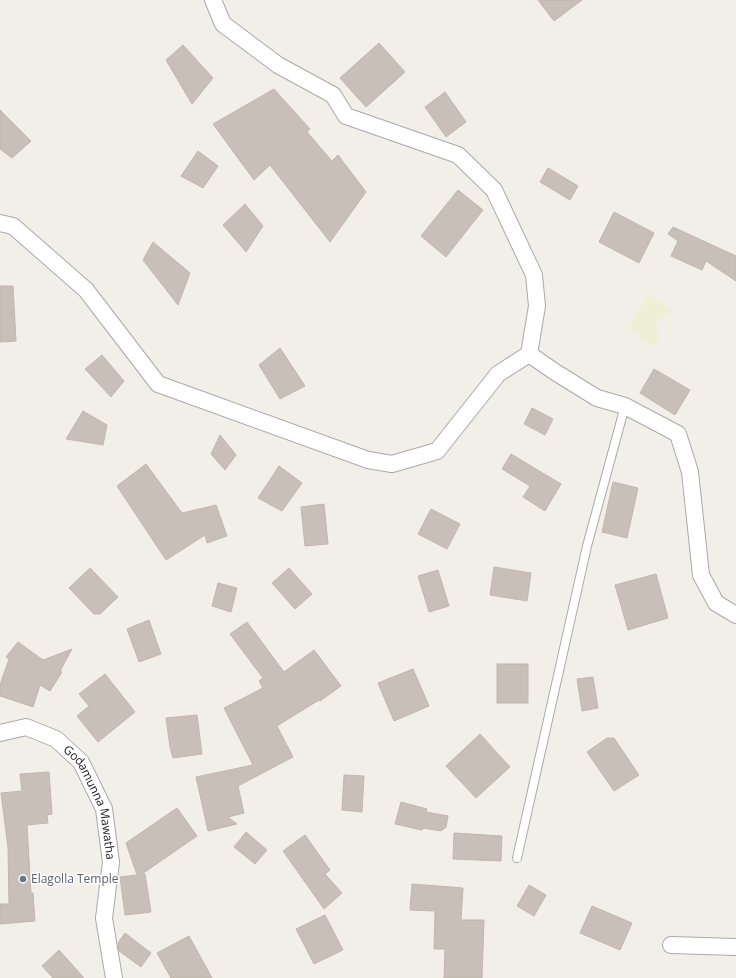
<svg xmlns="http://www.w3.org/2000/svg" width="736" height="978" font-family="'Open Sans',sans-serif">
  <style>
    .farmland { fill: #eef0d5 }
    .building { fill: #c7bfb8; stroke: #c4b6ab }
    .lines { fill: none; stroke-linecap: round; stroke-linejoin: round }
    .service-casing { stroke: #a9a9a9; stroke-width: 10 }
    .minor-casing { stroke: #a9a9a9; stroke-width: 18 }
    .service { stroke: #fff; stroke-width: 8 }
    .minor { stroke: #fff; stroke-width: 16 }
    .worship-dot { fill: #6b7280; stroke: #fff; stroke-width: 1.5 }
    .labels { text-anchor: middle; stroke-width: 3; stroke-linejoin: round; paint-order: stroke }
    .street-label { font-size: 12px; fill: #222; stroke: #fff }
    .worship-label { font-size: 12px; fill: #5b616d; stroke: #fff; text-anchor: start }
  </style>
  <rect width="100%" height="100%" fill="#f2efe9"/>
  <!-- farmland -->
  <path class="farmland" d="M649,294L674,311L655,322L659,339L652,347L629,327Z"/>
  <!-- building -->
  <g class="building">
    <path d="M538,0H582L554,21Z"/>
    <path d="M379,43L405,72L366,107L340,78Z"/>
    <path d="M183,45L213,78L192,104L166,60Z"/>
    <path d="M274,89L310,129L307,132L332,161L338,155L366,192L330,242L270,165L254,180L213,124Z"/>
    <path d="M445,92L466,122L446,137L425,107Z"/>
    <path d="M0,110L31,141L12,158L0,149Z"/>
    <path d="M198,151L218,166L203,188L181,176Z"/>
    <path d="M548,168L578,186L570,200L540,182Z"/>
    <path d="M458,190L483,210L446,257L421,236Z"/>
    <path d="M245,204L263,226L246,252L223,225Z"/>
    <path d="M614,212L654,233L639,263L599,242Z"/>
    <path d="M673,227L736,256V281L706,261L702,270L671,256L678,241L668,234Z"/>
    <path d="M153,242L190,273L178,305L143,260Z"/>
    <path d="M0,286H13L16,341L0,342Z"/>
    <path d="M280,348L305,386L280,399L259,365Z"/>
    <path d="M102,355L124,381L111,397L85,369Z"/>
    <path d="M654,369L690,390L675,415L640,393Z"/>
    <path d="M532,408L553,419L545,435L524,424Z"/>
    <path d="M83,411L107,425L103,445L66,439Z"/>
    <path d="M220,435L236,455L225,470L211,454Z"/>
    <path d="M511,454L561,484L545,511L523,497L530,486L502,469Z"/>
    <path d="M146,464L182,513L216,505L227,536L207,543L205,535L166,560L117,486Z"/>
    <path d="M279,466L302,483L282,511L258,498Z"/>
    <path d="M613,482L638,488L627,538L602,532Z"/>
    <path d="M324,504L328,544L305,546L301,507Z"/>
    <path d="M431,509L460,524L447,549L418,534Z"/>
    <path d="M494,567L531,573L527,601L490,595Z"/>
    <path d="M90,568L118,597L100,614H94L69,588Z"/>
    <path d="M289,568L312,594L295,609L272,583Z"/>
    <path d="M438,570L449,606L429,612L418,576Z"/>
    <path d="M656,574L668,618L628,630L615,585Z"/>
    <path d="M218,583L237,588L231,612L212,606Z"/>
    <path d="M149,620L161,654L139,662L127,629Z"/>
    <path d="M247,622L284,672L314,650L341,686L320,701L319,700L277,726L293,757L238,786L244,813L228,817L237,824L208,831L196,777L253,765L224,708L263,688L259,681L263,678L230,634Z"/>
    <path d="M18,642L43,660L72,649L60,671L62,672L50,691L40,685L33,707L0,696V685L9,659L6,657Z"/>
    <rect x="497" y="664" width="31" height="39"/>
    <path d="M413,669L429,706L394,721L378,683Z"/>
    <path d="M105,674L135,712L98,742L77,716L89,706L79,694Z"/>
    <path d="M593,677L598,708L582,711L577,679Z"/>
    <path d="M197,715L202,754L173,758L170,747L166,718Z"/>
    <path d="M480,734L510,767L476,798L446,766Z"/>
    <path d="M607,738H614L639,775L614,791L587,752Z"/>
    <path d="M49,772L52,814L47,815L48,823L27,825L31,893H33L35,921L0,924V904H9L8,848L1,793L22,791L20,774Z"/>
    <path d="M344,775L364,776L362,812L342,810Z"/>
    <path d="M401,802L427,809L426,812L448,816L446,827L441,831L423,828L422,830L395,824Z"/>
    <path d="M177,808L197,836L142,874H145L151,912L125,915L120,877L137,875L126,843Z"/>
    <path d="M246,832L267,850L255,864L234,847Z"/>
    <path d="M454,833L502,836L501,861L453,859Z"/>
    <path d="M305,835L330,870L325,874L342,893L324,909L283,851Z"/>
    <path d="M412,884L463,888L461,920H484L482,978H444L445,949H434L435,911L410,910Z"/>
    <path d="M529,885L546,895L534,916L517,906Z"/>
    <path d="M592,906L632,923L620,950L580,933Z"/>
    <path d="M325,915L343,950L314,964L296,929Z"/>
    <path d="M125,933L151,953L141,967L119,951L118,943Z"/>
    <path d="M189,936L212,978H171L157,953Z"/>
    <path d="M59,950L84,978H53L42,966Z"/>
  </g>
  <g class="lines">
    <defs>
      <path id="service" d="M517,858L587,546L625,406"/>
      <g id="minor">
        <path d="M213,0L223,24L278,65L333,95L346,116L458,155L494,190L534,275L537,306L529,354"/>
        <path d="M0,223L13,226L86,290L158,384L368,460L392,464L437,451L498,374L529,354"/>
        <path d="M529,354L555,372L597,398L625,406L678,434L690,472L701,575L716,603L736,615"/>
        <path id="s1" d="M0,733L26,727L56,739L81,762L104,809L111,862L104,918L114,978"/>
        <path d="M671,945L736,947"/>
      </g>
    </defs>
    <!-- service casing -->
    <use href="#service" class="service-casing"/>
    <!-- minor casing -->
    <use href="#minor" class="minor-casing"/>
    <!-- service -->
    <use href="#service" class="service"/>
    <!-- minor -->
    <use href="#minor" class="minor"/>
  </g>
  <!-- markers -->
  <circle class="worship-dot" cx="23" cy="879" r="4"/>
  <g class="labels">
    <!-- street labels -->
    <g class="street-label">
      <text dy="4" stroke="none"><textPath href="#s1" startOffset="134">Godamunna Mawatha</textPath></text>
    </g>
    <!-- worship labels -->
    <g class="worship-label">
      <text x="31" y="883">Elagolla Temple</text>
    </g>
  </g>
</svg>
